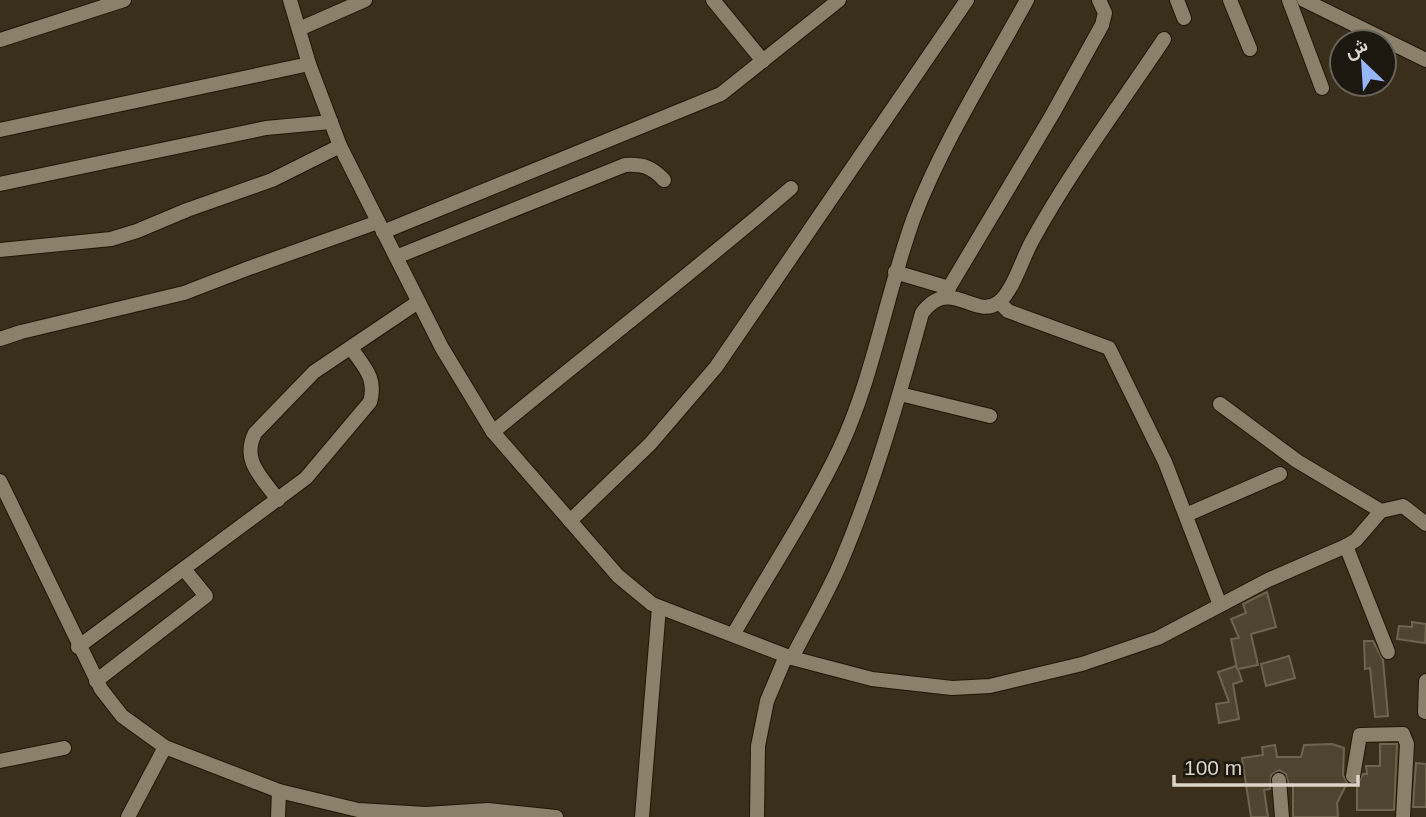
<svg xmlns="http://www.w3.org/2000/svg" width="1426" height="817" font-family="Helvetica,Vazirmatn,sans-serif">
  <style>
    .building { fill: #4e442f; stroke: #6f644e; stroke-width: 2 }
    .lines { fill: none; stroke-linecap: round; stroke-linejoin: round }
    .minor-casing { stroke: #201704; stroke-width: 16 }
    .minor { stroke: #8b8069; stroke-width: 14 }
  </style>
  <rect width="100%" height="100%" fill="#392f1b"/>
  <!-- building -->
  <g class="building">
    <path d="M1267,592L1276,627L1251,634L1258,665L1238,669L1242,681L1233,684L1239,719L1219,723L1216,704L1229,702L1218,672L1236,666L1237,669L1231,639L1239,638L1231,619L1246,613L1243,604Z"/>
    <path d="M1412,622L1426,624L1425,643L1397,639L1399,626L1412,627Z"/>
    <path d="M1364,641H1373L1383,660L1388,716L1375,717L1370,668L1365,669Z"/>
    <path d="M1289,656L1295,678L1266,686L1261,664Z"/>
    <path d="M1332,744L1344,748L1343,775L1347,783L1337,803L1338,817H1293V785L1289,786L1286,774L1279,770L1271,775L1270,789L1264,790L1268,817H1251L1242,758L1263,755L1262,747L1275,745L1277,757H1301L1304,745Z"/>
    <path d="M1380,744H1397V746L1394,810H1357V785L1363,774H1367L1366,766H1380Z"/>
    <path d="M1416,763L1426,764V807H1413Z"/>
  </g>
  <g class="lines">
    <defs>
      <g id="minor">
        <path d="M290,0L309,64L340,146L442,348L493,432L618,576L652,604L792,658L872,679L952,688L990,686L1082,664L1158,638L1268,580L1346,546L1356,540L1381,511L1403,506L1426,524"/>
        <path d="M713,0L763,61"/>
        <path d="M1177,0L1184,18"/>
        <path d="M1230,0L1250,49"/>
        <path d="M1289,0L1322,88"/>
        <path d="M1304,0L1426,60"/>
        <path d="M299,29L365,0"/>
        <path d="M0,40L124,0"/>
        <path d="M0,130L309,64"/>
        <path d="M0,184L266,128L331,122"/>
        <path d="M383,232L721,94L839,0"/>
        <path d="M0,250L111,239L137,231L187,210L272,180L340,146"/>
        <path d="M396,257L625,165C643,164 652,167 664,180"/>
        <path d="M895,272L949,288"/>
        <path d="M944,296L1052,115L1102,25L1105,13L1099,0"/>
        <path d="M999,302L1008,311L1109,348L1165,462L1220,605"/>
        <path d="M0,339L21,332L184,293L249,268L378,222"/>
        <path d="M900,394L990,416"/>
        <path d="M1220,404L1297,461L1381,511"/>
        <path d="M493,432C592,350 694,272 791,188"/>
        <path d="M0,481L101,689L122,716L165,747L279,791L358,810L426,814L488,810L556,817"/>
        <path d="M278,500C262,477 241,461 255,433L314,372L418,302"/>
        <path d="M1186,515L1280,474"/>
        <path d="M570,521L650,444L716,367L967,0"/>
        <path d="M1346,546L1388,652"/>
        <path d="M733,635C768,574 808,514 839,450C874,376 886,294 914,217C943,142 988,71 1027,0"/>
        <path d="M78,647L306,478L370,402C377,378 364,367 351,348"/>
        <path d="M792,658C808,626 827,595 841,562C875,482 899,397 922,313C951,275 975,321 999,302C1013,291 1023,257 1032,241C1071,170 1120,105 1164,39"/>
        <path d="M96,681L206,596L184,569"/>
        <path d="M1425,712L1426,681"/>
        <path d="M0,761L64,748"/>
        <path d="M1353,776L1360,735L1403,734L1407,744L1403,817"/>
        <path d="M1279,780L1282,817"/>
        <path d="M128,817L165,747"/>
        <path d="M278,817L279,791"/>
        <path d="M642,817L659,607"/>
        <path d="M757,817L758,746L767,701L786,656"/>
      </g>
    </defs>
    <!-- minor casing -->
    <use href="#minor" class="minor-casing"/>
    <!-- minor -->
    <use href="#minor" class="minor"/>
  </g>
  <!-- north arrow -->
  <g transform="translate(1363 63) rotate(335)"><circle r="33" fill="#1c180f" stroke="#686359" stroke-width="2"/>
  <path d="M0-5L12 26L0 18L-12 26Z" fill="#95b6fd"/>
  <text y="-10" font-size="19" font-weight="bold" text-anchor="middle" fill="#dbd4c8">ش</text>
  </g>
  <!-- scale -->
  <path d="M1174 775v10h184v-10" fill="none" stroke="#dbd4c8" stroke-width="3.5"/>
  <text x="1184" y="775" font-size="21" fill="#dbd4c8" stroke="#1c180f" stroke-width="5" paint-order="stroke">100 m</text>
</svg>
